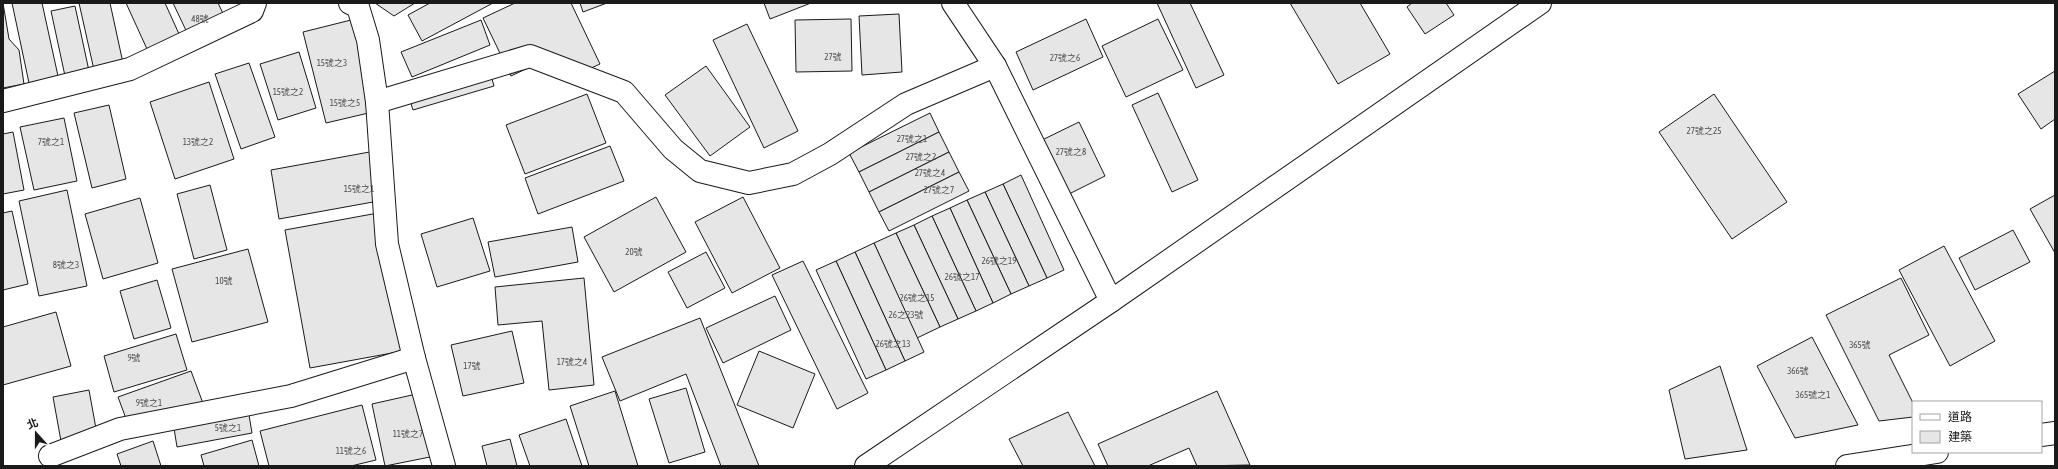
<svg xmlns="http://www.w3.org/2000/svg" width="2058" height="469" font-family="'Asap Condensed','Noto Sans TC',sans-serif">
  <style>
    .building { fill: #e6e6e6; stroke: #1a1a1a }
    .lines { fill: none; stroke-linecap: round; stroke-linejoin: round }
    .minor-casing { stroke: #1a1a1a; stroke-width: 24 }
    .minor { stroke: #fff; stroke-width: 22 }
    .labels { text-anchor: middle; stroke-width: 3; stroke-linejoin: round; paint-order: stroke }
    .number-label { font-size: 9px; fill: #4d4d4d }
  </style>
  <rect width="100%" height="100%" fill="#fff"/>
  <!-- building -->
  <g class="building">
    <path d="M3,3L9,39L19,50L24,84L3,88Z"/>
    <path d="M12,3H42L58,76L29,83Z"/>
    <path d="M79,3H110L123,63L94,70Z"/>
    <path d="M126,3H165L179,34L147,49Z"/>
    <path d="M173,3H218L229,26L192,43Z"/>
    <path d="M375,3H415L394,16Z"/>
    <path d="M430,3H493L422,41L408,15Z"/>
    <path d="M515,3H571L600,64L578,74L547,59L511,76L483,18Z"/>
    <path d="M580,3H607L583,12Z"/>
    <path d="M764,3H811L770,19Z"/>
    <path d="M1157,3H1190L1224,75L1196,88Z"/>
    <path d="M1290,3H1360L1390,54L1338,84Z"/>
    <path d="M1412,3H1446L1454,15L1425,34L1407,7Z"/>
    <path d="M75,6L89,71L65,76L51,11Z"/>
    <path d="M899,14L902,72L862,75L859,16Z"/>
    <path d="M355,19L377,111L326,123L303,32Z"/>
    <path d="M851,19L852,71L796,72L795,20Z"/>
    <path d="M1086,19L1103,57L1033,90L1016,52Z"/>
    <path d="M1158,19L1183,70L1126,97L1102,46Z"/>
    <path d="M481,20L490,45L412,77L401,52Z"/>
    <path d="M747,24L798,131L764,148L713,40Z"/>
    <path d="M299,52L316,108L278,120L260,64Z"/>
    <path d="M487,61L494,86L413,110L405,85Z"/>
    <path d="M249,63L275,137L241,149L215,74Z"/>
    <path d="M706,66L750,127L710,156L665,95Z"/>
    <path d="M2055,71V119L2041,129L2018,94Z"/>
    <path d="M209,82L234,159L175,179L150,102Z"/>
    <path d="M1158,93L1198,180L1172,192L1132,105Z"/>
    <path d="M587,94L606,143L525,174L506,125Z"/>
    <path d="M1714,94L1787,202L1732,239L1659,132Z"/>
    <path d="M109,105L126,179L92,188L74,113Z"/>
    <path d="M930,113L939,132L859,172L849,153Z"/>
    <path d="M64,118L77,181L34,190L20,127Z"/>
    <path d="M1079,122L1105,176L1065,196L1038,142Z"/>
    <path d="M13,132L24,190L3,194V134Z"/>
    <path d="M939,132L949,152L869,192L859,172Z"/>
    <path d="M610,146L624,181L538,214L525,178Z"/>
    <path d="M375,151L384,200L279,219L271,170Z"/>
    <path d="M949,152L959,172L879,212L869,192Z"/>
    <path d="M959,172L969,191L889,231L879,212Z"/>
    <path d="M1021,175L1064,270L1047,278L1003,184Z"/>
    <path d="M1003,184L1047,278L1029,286L985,192Z"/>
    <path d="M210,185L227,250L194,259L177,194Z"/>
    <path d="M67,190L87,286L39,296L19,201Z"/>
    <path d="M985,192L1029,286L1011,294L967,200Z"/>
    <path d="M2055,195V253L2030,209Z"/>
    <path d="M656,197L686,252L614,292L584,237Z"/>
    <path d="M743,197L780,268L732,293L695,222Z"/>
    <path d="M140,198L158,263L103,279L85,214Z"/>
    <path d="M967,200L1011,294L993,303L950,208Z"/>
    <path d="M950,208L993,303L976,311L932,216Z"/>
    <path d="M12,211L28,284L3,290V213Z"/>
    <path d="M378,213L403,351L310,368L285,230Z"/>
    <path d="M932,216L976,311L958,319L914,225Z"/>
    <path d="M473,218L490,271L437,287L421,234Z"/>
    <path d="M914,225L958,319L940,327L896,233Z"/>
    <path d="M572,227L578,262L495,277L488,242Z"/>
    <path d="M2013,230L2030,262L1975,290L1959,258Z"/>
    <path d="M896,233L940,327L917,338L874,243Z"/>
    <path d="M874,243L924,352L905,361L855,252Z"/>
    <path d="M1944,246L1995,341L1950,366L1899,270Z"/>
    <path d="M248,249L268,322L192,342L172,269Z"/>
    <path d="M706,252L725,288L687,308L668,272Z"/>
    <path d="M855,252L905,361L886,370L836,261Z"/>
    <path d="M803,261L868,393L837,409L772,275Z"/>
    <path d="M836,261L886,370L866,379L816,270Z"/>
    <path d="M584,278L594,385L549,390L542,321L498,325L495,287Z"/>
    <path d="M1901,278L1929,335L1889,355L1913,403V417L1879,421L1826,315Z"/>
    <path d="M157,280L171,328L134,339L120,291Z"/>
    <path d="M775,296L791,330L723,363L706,328Z"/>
    <path d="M56,312L71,366L3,385V327Z"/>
    <path d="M700,318L759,466H721L686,374L620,401L602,357Z"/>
    <path d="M512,331L524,383L463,396L451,345Z"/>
    <path d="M176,334L187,370L114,392L104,356Z"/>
    <path d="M1812,337L1858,425L1795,438L1757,366Z"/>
    <path d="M759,351L815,374L793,428L737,405Z"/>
    <path d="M1720,366L1747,450L1685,459L1669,390Z"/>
    <path d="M191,371L204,406L131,432L118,397Z"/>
    <path d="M686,388L705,452L669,463L649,399Z"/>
    <path d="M89,390L97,434L61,441L53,397Z"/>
    <path d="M615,391L638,466H589L570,406Z"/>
    <path d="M1217,391L1250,465L1197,466L1189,448L1148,466H1108L1098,444Z"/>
    <path d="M421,393L435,456L385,466L372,404Z"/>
    <path d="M362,405L376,460L351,466H269L260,431Z"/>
    <path d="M248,409L252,433L177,447L173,422Z"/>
    <path d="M1068,412L1095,466H1023L1009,439Z"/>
    <path d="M566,419L582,466H530L519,435Z"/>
    <path d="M510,439L517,466H487L482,446Z"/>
    <path d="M252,440L259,466H204L201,455Z"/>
    <path d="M153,441L161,466H121L117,454Z"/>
  </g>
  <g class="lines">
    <defs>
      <g id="minor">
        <path d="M350,3L358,7L368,40L377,102L387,244L414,358L444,466"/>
        <path d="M953,3L995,66L1111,301"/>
        <path d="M3,101L130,69L252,11L255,3"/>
        <path d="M377,102L530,56L624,92L673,149L700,171L749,183L793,174L830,154L906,104L995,66"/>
        <path d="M2041,435L2055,433"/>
        <path d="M50,456L120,429L291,396L414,358"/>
        <path d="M866,466L1111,301L1540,3"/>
        <path d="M1847,466L1937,452"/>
      </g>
    </defs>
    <!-- minor casing -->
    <use href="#minor" class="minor-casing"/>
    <!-- minor -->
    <use href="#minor" class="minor"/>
  </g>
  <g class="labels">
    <!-- number labels -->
    <g class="number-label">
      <text x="200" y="22">48號</text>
      <text x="833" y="60">27號</text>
      <text x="1065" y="61">27號之6</text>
      <text x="332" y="66">15號之3</text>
      <text x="288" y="95">15號之2</text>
      <text x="345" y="106">15號之5</text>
      <text x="1704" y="134">27號之25</text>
      <text x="912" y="142">27號之1</text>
      <text x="51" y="145">7號之1</text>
      <text x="198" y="145">13號之2</text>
      <text x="1071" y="155">27號之8</text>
      <text x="921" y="160">27號之2</text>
      <text x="930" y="176">27號之4</text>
      <text x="359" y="192">15號之1</text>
      <text x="939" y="193">27號之7</text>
      <text x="634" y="255">20號</text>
      <text x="999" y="264">26號之19</text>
      <text x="66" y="268">8號之3</text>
      <text x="962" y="280">26號之17</text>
      <text x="224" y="284">10號</text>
      <text x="917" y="301">26號之15</text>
      <text x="906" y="318">26之23號</text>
      <text x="893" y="347">26號之13</text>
      <text x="1860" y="348">365號</text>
      <text x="134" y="361">9號</text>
      <text x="572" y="365">17號之4</text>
      <text x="472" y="369">17號</text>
      <text x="1798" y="374">366號</text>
      <text x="1813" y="398">365號之1</text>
      <text x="149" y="406">9號之1</text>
      <text x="228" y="431">5號之1</text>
      <text x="408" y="437">11號之7</text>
      <text x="351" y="454">11號之6</text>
    </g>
  </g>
  <!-- border -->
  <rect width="2058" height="469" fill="none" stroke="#1a1a1a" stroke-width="8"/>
  <!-- legend -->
  <rect x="1912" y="401" width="130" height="52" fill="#ffffff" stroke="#a3a3a3"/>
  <rect x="1920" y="414" width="20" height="6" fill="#ffffff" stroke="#a3a3a3"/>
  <text x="1948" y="421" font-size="12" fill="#1a1a1a">道路</text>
  <rect x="1920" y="431" width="20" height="12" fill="#e6e6e6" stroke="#a3a3a3"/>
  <text x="1948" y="441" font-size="12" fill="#1a1a1a">建築</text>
  <!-- north arrow -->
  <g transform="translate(36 433) rotate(339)" stroke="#ffffff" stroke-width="3" paint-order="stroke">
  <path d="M0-3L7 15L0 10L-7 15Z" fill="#1a1a1a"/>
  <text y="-6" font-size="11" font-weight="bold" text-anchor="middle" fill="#1a1a1a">北</text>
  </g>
</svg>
